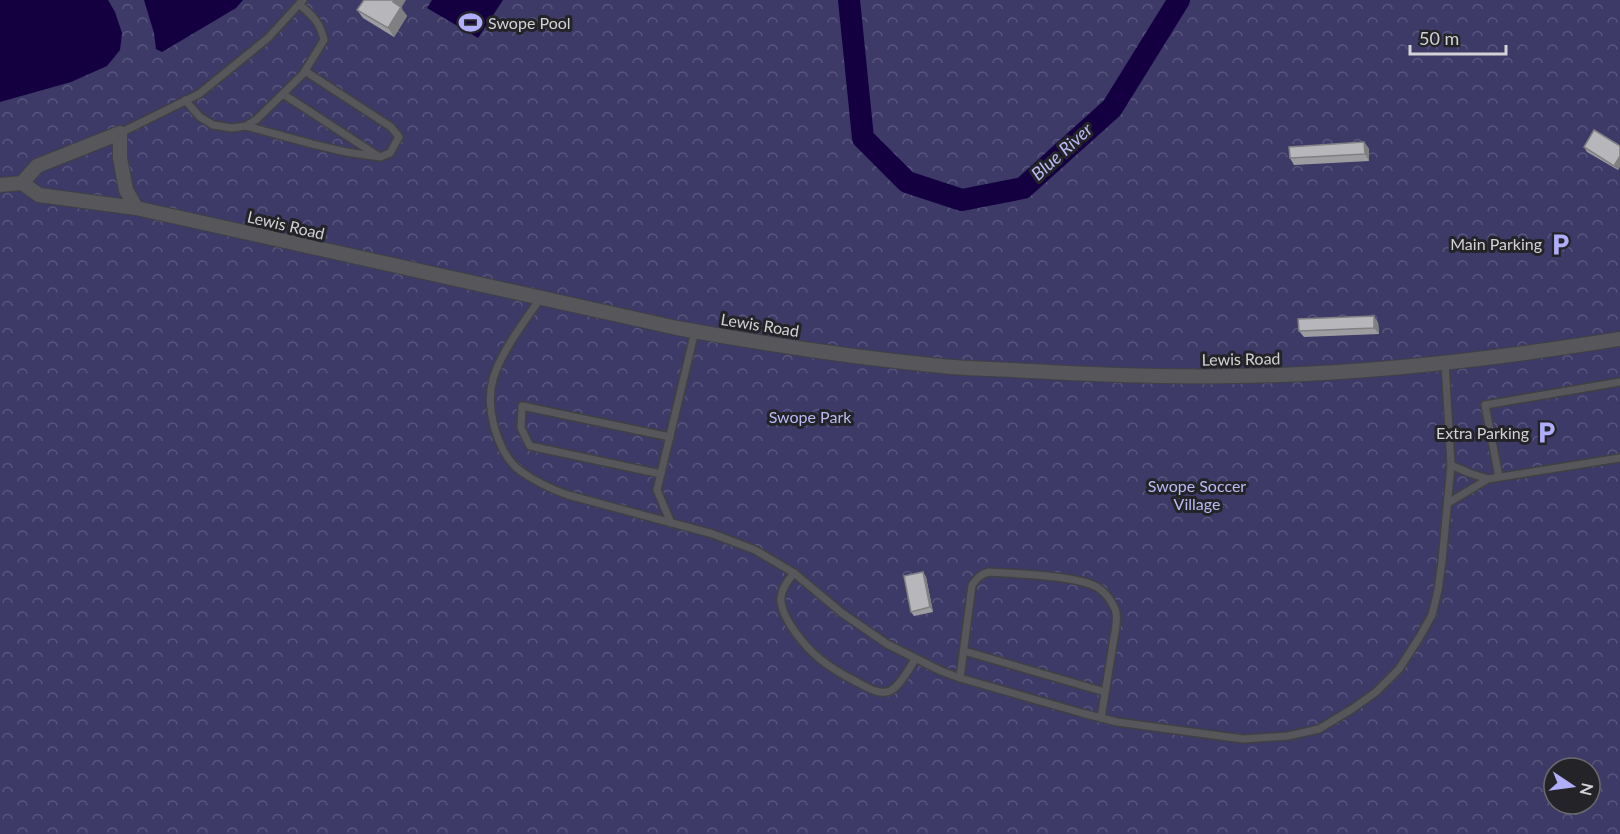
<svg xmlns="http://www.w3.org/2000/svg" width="1620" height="834" font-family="Lato,sans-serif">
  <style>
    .park { fill: url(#park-crowns); fill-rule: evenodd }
    .water { fill: #140041 }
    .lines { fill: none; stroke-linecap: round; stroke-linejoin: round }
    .river { stroke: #140041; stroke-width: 22 }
    .service-casing { stroke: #404143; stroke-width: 10 }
    .minor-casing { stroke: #404143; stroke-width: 16 }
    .service { stroke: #57575b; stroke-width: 7 }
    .minor { stroke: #57575b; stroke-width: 14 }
    .wall { fill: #9d9da1 }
    .shaded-wall { fill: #808083 }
    .building { fill: #b7b7bb; stroke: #808083; stroke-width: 1.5 }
    .labels { text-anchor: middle; stroke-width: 6; stroke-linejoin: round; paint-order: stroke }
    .poi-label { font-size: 16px; fill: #d3d3d5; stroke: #242428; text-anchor: end }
    .street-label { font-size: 16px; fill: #d3d3d5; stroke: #242428 }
    .park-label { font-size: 16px; fill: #babaf6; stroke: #242428 }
    .water-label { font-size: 18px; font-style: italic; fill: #b9b9f5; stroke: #242428 }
  </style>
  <defs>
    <pattern id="park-crowns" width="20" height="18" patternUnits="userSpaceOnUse" patternTransform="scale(1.5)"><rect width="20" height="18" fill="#3d3a67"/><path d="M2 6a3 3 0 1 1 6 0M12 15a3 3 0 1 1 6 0" fill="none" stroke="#58567c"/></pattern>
  </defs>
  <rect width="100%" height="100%" fill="#242428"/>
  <!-- park -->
  <path class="park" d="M0,0H1620V834H0ZM1554,768H1590V804H1554Z"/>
  <!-- water -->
  <g class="water">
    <path d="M0,0H108L115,12L122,33L120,50L107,66L71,82L0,102Z"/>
    <path d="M144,0H243L236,8L162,52L156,49L154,33Z"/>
    <path d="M432,0H503L478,38L427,8Z"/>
  </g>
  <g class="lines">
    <!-- river -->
    <path class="river" d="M849,0L863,138L907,182L962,200L1023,188L1112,108L1179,0"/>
    <defs>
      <g id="service">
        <path d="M283,94L378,156"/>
        <path d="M185,100L200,117L213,125L232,128L246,126L257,119L303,74L324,40C320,22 313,16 299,4"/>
        <path d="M246,126L312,144L346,152L380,157L390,153L399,137L391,127L305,71"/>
        <path d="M120,133L199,94L268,38L303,0"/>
        <path d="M540,299C524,322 501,352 493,379C485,407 497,455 522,472C536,482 551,489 568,495L713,534L755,550L794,573L842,613L887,644L941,671L960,678L1082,713L1117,722L1243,739L1288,736L1319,729L1352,709L1376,692L1399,669L1419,638L1432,615L1438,590L1442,561L1451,465L1445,363"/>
        <path d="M1451,465L1469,473L1488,479"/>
        <path d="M661,474L530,446L521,428L522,406L670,437"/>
        <path d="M1499,477L1485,405L1620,382"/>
        <path d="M1448,503L1488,479L1620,458"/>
        <path d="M671,523L657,490L695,331"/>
        <path d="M794,573C788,580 782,588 781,597C779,616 806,648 820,659C831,668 843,675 855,681C865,686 879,696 890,691C900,686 910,668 915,659"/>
        <path d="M964,651L1105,692"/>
        <path d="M960,678L972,585C977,578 981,574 989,572C1016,574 1075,575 1097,587C1105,592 1111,600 1115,609C1118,616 1116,624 1115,632L1101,718"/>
      </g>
      <g id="minor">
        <path d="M22,183L39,195L136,208L677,328C764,344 852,357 941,366C971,369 1001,369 1031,371C1114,376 1196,378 1279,375C1393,371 1507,357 1620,339"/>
        <path d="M22,183L37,166L120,133V158L126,190L136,208"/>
        <path d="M0,185L22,183"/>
      </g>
    </defs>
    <!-- service casing -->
    <use href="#service" class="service-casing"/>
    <!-- minor casing -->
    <use href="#minor" class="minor-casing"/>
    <!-- service -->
    <use href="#service" class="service"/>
    <!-- minor -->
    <use href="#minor" class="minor"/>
  </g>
  <!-- wall -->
  <g class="wall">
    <path d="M401,8L407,16L394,37L363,18L357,10Z"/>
    <path d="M1364,142L1369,149V161L1294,165L1290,158Z"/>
    <path d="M1620,146V166L1618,170L1587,152L1584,147Z"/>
    <path d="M1378,322L1379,334L1304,337L1299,331Z"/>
    <path d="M923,572L926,577L933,612L914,616L911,612Z"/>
  </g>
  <!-- shaded-wall -->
  <g class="shaded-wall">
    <path d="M394,0H406L401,8L407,16L394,37L388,28Z"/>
    <path d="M1364,142L1369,149V161L1365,154Z"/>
    <path d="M1620,156V166L1618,170L1614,166Z"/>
    <path d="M1374,316L1378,322L1379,334L1374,328Z"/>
    <path d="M923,572L926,577L933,612L930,607Z"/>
  </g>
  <!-- building -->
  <g class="building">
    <path d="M364,0H394L393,2L401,7L388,28L357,10Z"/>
    <path d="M1594,130L1620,146V156L1614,166L1584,147Z"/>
    <path d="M1364,142L1365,154L1290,158L1289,147Z"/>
    <path d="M1374,316V328L1299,331L1298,319Z"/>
    <path d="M923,572L930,607L911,612L904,576Z"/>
  </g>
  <!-- icons -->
  <defs>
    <symbol id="stadium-bare" viewBox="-9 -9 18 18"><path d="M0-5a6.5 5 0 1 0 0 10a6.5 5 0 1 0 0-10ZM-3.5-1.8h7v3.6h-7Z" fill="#b0aefa" stroke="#242428" stroke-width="2.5" paint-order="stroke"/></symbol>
    <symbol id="parking-bare" viewBox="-9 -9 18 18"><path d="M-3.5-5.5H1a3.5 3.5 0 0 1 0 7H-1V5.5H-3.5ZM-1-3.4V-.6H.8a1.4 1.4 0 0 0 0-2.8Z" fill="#b0aefa" stroke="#242428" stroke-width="2.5" paint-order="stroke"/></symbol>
  </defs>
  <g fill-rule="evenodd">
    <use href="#stadium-bare" x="454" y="6" width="33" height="33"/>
    <use href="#parking-bare" x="1544" y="228" width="33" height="33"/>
    <use href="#parking-bare" x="1530" y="416" width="33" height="33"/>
  </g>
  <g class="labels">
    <!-- poi labels -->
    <g class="poi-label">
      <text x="488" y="29" text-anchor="start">Swope Pool</text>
      <text x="1542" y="250">Main Parking</text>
      <text x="1529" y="439">Extra Parking</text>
    </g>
    <!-- street labels -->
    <g class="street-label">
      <text transform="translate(286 225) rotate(13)" y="6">Lewis Road</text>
      <text transform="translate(760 325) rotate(9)" y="6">Lewis Road</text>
      <text transform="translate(1241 359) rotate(-1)" y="6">Lewis Road</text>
    </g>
    <!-- park labels -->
    <g class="park-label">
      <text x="810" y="423">Swope Park</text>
      <text x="1197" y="492">Swope Soccer<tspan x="1197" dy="18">Village</tspan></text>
    </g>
    <!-- water labels -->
    <g class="water-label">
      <text transform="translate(1062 152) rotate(-42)" y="6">Blue River</text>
    </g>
  </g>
  <!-- north arrow -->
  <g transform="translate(1572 786) rotate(103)"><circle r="28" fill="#242428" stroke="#6a6a6d" stroke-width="1.5"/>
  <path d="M0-4.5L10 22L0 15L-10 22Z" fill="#b0aefa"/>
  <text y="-9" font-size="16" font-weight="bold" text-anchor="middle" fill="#d3d3d5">N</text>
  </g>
  <!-- scale -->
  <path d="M1410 45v9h96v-9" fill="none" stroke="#d3d3d5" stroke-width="3"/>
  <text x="1419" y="45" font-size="18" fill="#d3d3d5" stroke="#242428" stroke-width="4.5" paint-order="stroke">50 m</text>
</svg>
